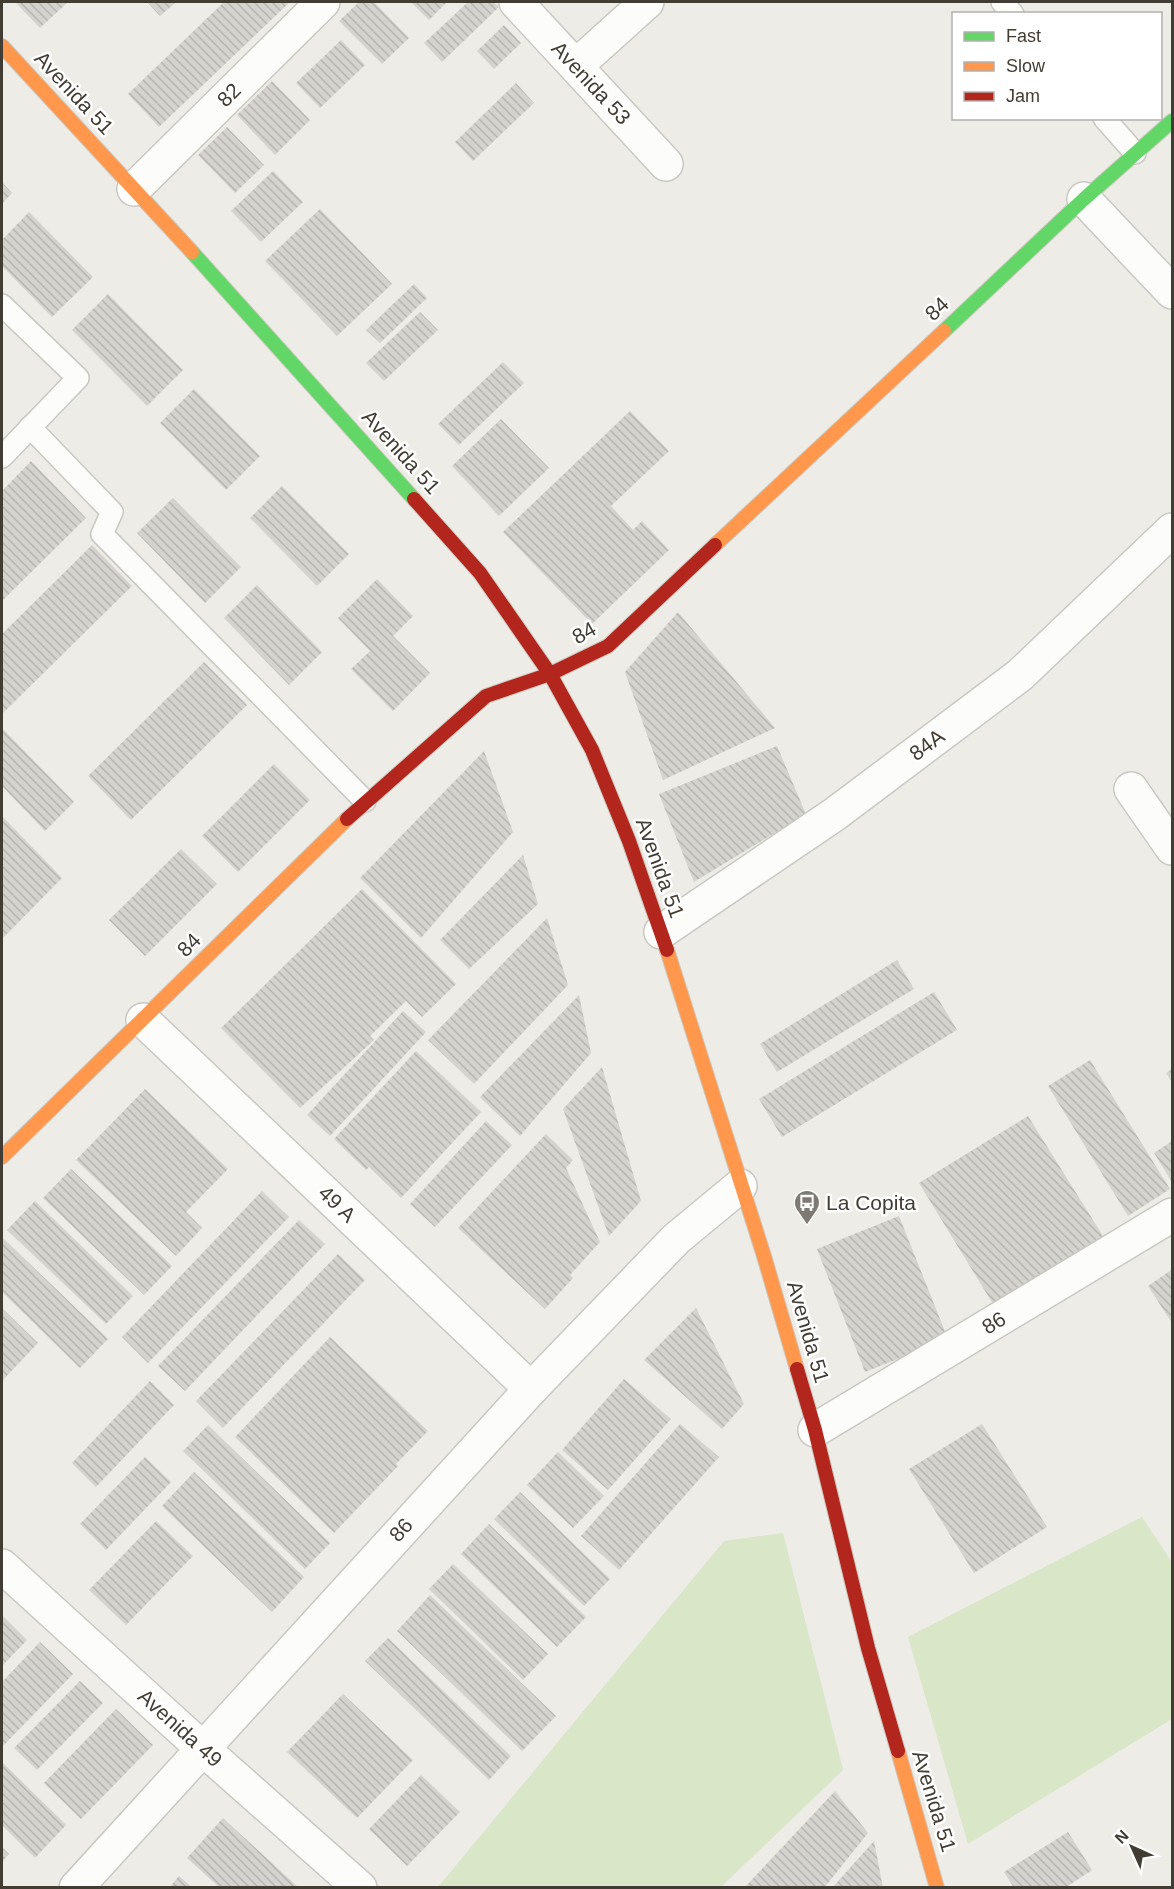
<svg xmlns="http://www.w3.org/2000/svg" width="1174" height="1889" font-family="Arial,sans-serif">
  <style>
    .green { fill: #d9e6c8 }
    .building { fill: url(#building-back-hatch) }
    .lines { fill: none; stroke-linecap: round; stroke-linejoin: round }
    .lane-casing { stroke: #c9c8c3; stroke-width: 24 }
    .street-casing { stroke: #c9c8c3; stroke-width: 36 }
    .fast-casing { stroke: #ccc9be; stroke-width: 16 }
    .slow-casing { stroke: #ccc9be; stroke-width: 16 }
    .jam-casing { stroke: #ccc9be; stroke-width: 16 }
    .lane { stroke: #fcfcfb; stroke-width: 21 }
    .street { stroke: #fcfcfb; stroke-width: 33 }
    .fast { stroke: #63d668; stroke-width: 14 }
    .slow { stroke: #ff974d; stroke-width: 14 }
    .jam { stroke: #b3261e; stroke-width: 14 }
    .labels { text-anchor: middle; stroke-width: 5; stroke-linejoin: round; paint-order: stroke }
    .street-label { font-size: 21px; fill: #423d34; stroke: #fff }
    .poi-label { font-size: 21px; fill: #423d34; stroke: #fff; text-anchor: start }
  </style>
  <defs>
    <pattern id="building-back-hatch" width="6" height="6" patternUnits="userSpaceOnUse" patternTransform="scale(1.5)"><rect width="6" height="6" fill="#d5d3ce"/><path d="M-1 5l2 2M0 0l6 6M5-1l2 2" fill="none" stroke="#b8b6b2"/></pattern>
  </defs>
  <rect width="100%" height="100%" fill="#edece7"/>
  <!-- green -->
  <g class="green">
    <path d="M1142,1517L1172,1562V1719L968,1844L908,1637Z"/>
    <path d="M783,1533L843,1770L721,1887H438L724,1541Z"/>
  </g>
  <!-- building -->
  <g class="building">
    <path d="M15,2H68L40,28Z"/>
    <path d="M147,2H176L160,16Z"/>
    <path d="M224,2H290L159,127L128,94Z"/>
    <path d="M359,2H374L409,38L382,64L339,21Z"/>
    <path d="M411,2H447L429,20Z"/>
    <path d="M468,2H493L499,7L442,62L424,43Z"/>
    <path d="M504,25L521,43L494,69L477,51Z"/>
    <path d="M341,40L365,65L320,108L296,83Z"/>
    <path d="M272,81L310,120L275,155L237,115Z"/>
    <path d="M516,83L534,103L473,161L455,142Z"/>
    <path d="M227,127L264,165L235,193L198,155Z"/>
    <path d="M273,171L303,202L261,242L231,211Z"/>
    <path d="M2,182L12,193L2,204Z"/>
    <path d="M320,209L392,284L337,336L265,261Z"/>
    <path d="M29,212L93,277L52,317L2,266V240Z"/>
    <path d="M414,284L427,298L380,343L366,330Z"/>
    <path d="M108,294L183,370L147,406L72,330Z"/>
    <path d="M420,312L438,330L384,381L366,363Z"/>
    <path d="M503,362L524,383L459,445L438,424Z"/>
    <path d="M194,389L260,456L226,490L160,423Z"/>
    <path d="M630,411L669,451L611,506L633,530L642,521L669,550L592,624L503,532Z"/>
    <path d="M501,419L549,468L499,516L452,466Z"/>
    <path d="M31,461L86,518L2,601V491Z"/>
    <path d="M282,486L349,554L317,586L250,518Z"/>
    <path d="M173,498L241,567L205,603L137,533Z"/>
    <path d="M92,545L132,586L2,714V634Z"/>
    <path d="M377,579L413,616L393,636L430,673L393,711L351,669L370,651L338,618Z"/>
    <path d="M257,585L322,652L289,685L224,618Z"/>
    <path d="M678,612L775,728L663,780L625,672Z"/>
    <path d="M204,662L247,705L131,820L88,776Z"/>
    <path d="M2,728L74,802L45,831L2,786Z"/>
    <path d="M777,746L806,814L694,882L659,794Z"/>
    <path d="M484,751L513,832L421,938L360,878Z"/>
    <path d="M274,764L310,800L238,872L202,836Z"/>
    <path d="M2,816L62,878L2,939Z"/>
    <path d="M181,849L217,884L145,956L109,920Z"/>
    <path d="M523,855L538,904L469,969L440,940Z"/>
    <path d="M362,889L456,984L422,1017L406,1001L370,1036L374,1040L300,1108L221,1028Z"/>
    <path d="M547,918L568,985L474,1084L428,1040Z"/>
    <path d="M897,960L914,989L777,1072L760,1044Z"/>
    <path d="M934,992L957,1030L782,1137L759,1099Z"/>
    <path d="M579,995L591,1053L520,1136L480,1097Z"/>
    <path d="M403,1011L426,1032L330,1136L307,1115Z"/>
    <path d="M416,1051L481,1112L401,1198L369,1167L366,1170L334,1139Z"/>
    <path d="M1090,1060L1170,1189L1128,1216L1048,1086Z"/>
    <path d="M602,1067L641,1201L609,1236L563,1109Z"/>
    <path d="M1172,1069V1082L1166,1073Z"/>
    <path d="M145,1089L228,1169L186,1212L202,1228L176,1256L76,1160Z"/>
    <path d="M1028,1116L1103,1236L993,1304L919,1183Z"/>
    <path d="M486,1121L512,1145L435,1227L410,1204Z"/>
    <path d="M546,1134L573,1160L566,1168L600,1242L570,1275L573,1278L545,1309L458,1228Z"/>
    <path d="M1172,1141V1182L1154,1153Z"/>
    <path d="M71,1169L172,1266L144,1295L43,1198Z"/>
    <path d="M262,1191L289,1217L148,1363L122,1337Z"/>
    <path d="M35,1201L133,1296L106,1324L7,1230Z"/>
    <path d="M899,1216L948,1339L865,1372L817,1249Z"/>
    <path d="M299,1220L325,1244L185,1391L158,1366Z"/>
    <path d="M2,1237L108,1339L80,1368L2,1292Z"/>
    <path d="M338,1254L365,1280L223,1428L196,1401Z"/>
    <path d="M1171,1270L1172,1272V1323L1148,1286Z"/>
    <path d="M2,1308L38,1343L2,1381Z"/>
    <path d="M696,1308L744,1404L722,1429L644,1360Z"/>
    <path d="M330,1337L428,1431L396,1464L398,1466L334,1533L235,1437Z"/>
    <path d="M624,1379L671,1419L608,1490L562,1450Z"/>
    <path d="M150,1381L174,1405L96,1487L72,1463Z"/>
    <path d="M680,1424L719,1457L619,1570L581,1536Z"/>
    <path d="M982,1424L1047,1527L974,1573L909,1469Z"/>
    <path d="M208,1425L330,1543L305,1569L183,1451Z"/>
    <path d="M558,1452L604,1496L573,1528L527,1485Z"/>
    <path d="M145,1457L171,1482L106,1550L80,1524Z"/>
    <path d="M194,1472L304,1577L272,1612L162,1506Z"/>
    <path d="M520,1492L610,1579L584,1606L494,1519Z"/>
    <path d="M156,1521L193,1556L126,1625L89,1590Z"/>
    <path d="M489,1524L586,1617L557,1647L461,1554Z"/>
    <path d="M453,1564L548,1654L523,1680L429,1589Z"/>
    <path d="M430,1595L556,1716L522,1751L397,1631Z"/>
    <path d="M2,1615L27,1640L2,1666Z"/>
    <path d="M388,1638L511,1756L489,1780L365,1661Z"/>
    <path d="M40,1642L73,1674L2,1747V1682Z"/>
    <path d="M80,1681L103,1703L37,1770L14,1748Z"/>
    <path d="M343,1694L413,1760L357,1818L287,1752Z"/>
    <path d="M116,1709L153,1745L81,1819L44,1783Z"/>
    <path d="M2,1762L66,1825L35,1858L2,1825Z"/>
    <path d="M421,1775L460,1812L407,1866L369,1829Z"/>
    <path d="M835,1791L868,1833L824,1888H744Z"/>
    <path d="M223,1818L299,1888H220L187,1858Z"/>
    <path d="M1068,1832L1092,1870L1065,1888H1014L1004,1872Z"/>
    <path d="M874,1841L883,1888H832Z"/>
    <path d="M2,1847L9,1854L2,1862Z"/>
    <path d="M179,1876L193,1888H169Z"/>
  </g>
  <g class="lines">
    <defs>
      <g id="lane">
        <path d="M1002,2L1013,14"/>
        <path d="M1104,118L1135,153"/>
        <path d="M2,305L78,378L2,457"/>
        <path d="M30,427L112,512L102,534L365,801"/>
      </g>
      <g id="street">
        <path d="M516,2L666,164"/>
        <path d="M576,66L647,2"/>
        <path d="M134,189L323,2"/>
        <path d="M1084,199L1172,292"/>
        <path d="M1131,789L1172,848"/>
        <path d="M661,932L835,814L1020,675L1172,530"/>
        <path d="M143,1020L531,1389"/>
        <path d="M815,1430L1172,1215"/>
        <path d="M2,1566L202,1748L360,1888"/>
        <path d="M76,1888L531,1389L676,1239L740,1186"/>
      </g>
      <g id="fast">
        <path d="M192,252L414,499"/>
        <path d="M944,331L1084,199L1172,121"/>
      </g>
      <g id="slow">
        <path d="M2,46L192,252"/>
        <path d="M715,545L944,331"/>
        <path d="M667,950L764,1256L797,1369"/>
        <path d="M2,1157L347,819"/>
        <path d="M898,1751L937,1888"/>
      </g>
      <g id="jam">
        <path d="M414,499L480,573L550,674L592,750L629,841L667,950"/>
        <path d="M347,819L486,696L550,674L608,646L715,545"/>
        <path d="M797,1369L815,1430L868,1648L898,1751"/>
      </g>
    </defs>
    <!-- lane casing -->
    <use href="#lane" class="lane-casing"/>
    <!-- street casing -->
    <use href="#street" class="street-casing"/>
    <!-- fast casing -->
    <use href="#fast" class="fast-casing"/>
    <!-- slow casing -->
    <use href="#slow" class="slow-casing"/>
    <!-- jam casing -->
    <use href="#jam" class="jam-casing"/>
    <!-- lane -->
    <use href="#lane" class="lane"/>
    <!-- street -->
    <use href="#street" class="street"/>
    <!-- fast -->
    <use href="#fast" class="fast"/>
    <!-- slow -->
    <use href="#slow" class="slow"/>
    <!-- jam -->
    <use href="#jam" class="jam"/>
  </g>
  <!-- icons -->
  <defs>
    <symbol id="bus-pin" viewBox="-11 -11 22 30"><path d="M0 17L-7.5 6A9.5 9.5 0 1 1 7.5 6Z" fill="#7e7a73" stroke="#fff"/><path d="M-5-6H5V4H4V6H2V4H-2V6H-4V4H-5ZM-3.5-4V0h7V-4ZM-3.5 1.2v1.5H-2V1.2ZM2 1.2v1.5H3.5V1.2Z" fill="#fff"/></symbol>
  </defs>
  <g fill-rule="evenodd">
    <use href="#bus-pin" x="792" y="1188" width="30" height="40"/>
  </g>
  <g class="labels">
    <!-- street labels -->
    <g class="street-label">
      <text transform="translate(591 83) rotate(47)" y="7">Avenida 53</text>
      <text transform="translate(74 93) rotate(47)" y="7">Avenida 51</text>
      <text transform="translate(229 95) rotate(-45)" y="7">82</text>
      <text transform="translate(937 309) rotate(-43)" y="7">84</text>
      <text transform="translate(401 452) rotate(48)" y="7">Avenida 51</text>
      <text transform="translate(584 633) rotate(-29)" y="7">84</text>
      <text transform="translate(927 745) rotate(-37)" y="7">84A</text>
      <text transform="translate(660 868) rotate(70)" y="7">Avenida 51</text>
      <text transform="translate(189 945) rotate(-45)" y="7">84</text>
      <text transform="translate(337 1204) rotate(44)" y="7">49 A</text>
      <text transform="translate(994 1323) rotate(-31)" y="7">86</text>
      <text transform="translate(808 1332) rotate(74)" y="7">Avenida 51</text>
      <text transform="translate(401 1530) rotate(-48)" y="7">86</text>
      <text transform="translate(180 1728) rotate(42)" y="7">Avenida 49</text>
      <text transform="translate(934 1801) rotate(73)" y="7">Avenida 51</text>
    </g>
    <!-- poi labels -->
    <g class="poi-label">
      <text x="826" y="1210">La Copita</text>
    </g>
  </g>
  <!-- border -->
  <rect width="1174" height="1889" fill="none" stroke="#423d34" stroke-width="6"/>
  <!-- legend -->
  <rect x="952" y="12" width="210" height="108" fill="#ffffff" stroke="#b3b1ae" stroke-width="1.5"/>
  <rect x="964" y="32" width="30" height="9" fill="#63d668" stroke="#b3b1ae" stroke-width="1.5"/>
  <text x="1006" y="42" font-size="18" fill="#423d34">Fast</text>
  <rect x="964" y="62" width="30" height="9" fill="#ff974d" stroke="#b3b1ae" stroke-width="1.5"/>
  <text x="1006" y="72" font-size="18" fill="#423d34">Slow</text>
  <rect x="964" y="92" width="30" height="9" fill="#b3261e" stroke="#b3b1ae" stroke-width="1.5"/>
  <text x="1006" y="102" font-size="18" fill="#423d34">Jam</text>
  <!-- north arrow -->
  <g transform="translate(1132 1847) rotate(315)" stroke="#ffffff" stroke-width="4.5" paint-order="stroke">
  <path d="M0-4.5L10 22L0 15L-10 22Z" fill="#423d34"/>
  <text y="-9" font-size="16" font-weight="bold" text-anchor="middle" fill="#423d34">N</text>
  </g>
</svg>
